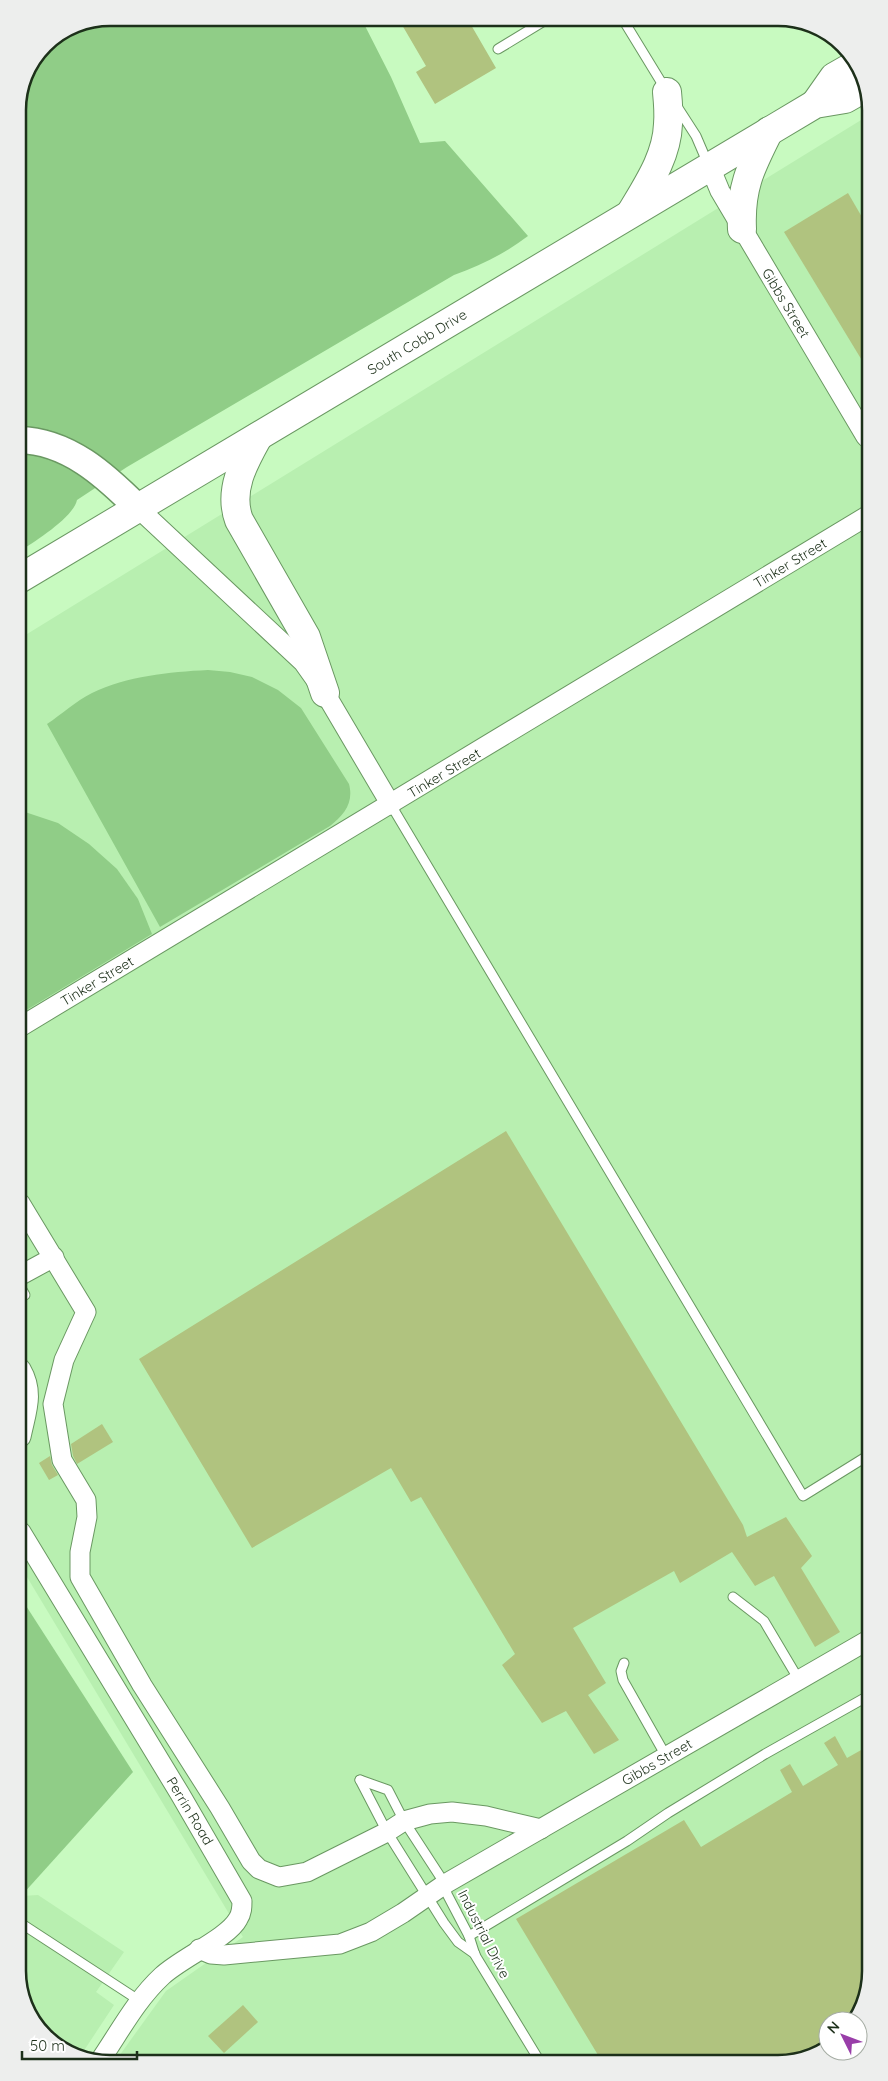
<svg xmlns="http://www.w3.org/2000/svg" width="888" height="2081" font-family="Quicksand,sans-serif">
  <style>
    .built { fill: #b8efb0 }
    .green { fill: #90cd87 }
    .building { fill: #b0c37f }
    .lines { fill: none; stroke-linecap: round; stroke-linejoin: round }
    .lane-casing { stroke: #6a9862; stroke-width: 11 }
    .street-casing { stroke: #6a9862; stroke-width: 21 }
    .secondary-casing { stroke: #6a9862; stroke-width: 29 }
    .primary-casing { stroke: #6a9862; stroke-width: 30 }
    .lane { stroke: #fff; stroke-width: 9 }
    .street { stroke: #fff; stroke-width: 19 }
    .secondary { stroke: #fff; stroke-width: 26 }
    .primary { stroke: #fff; stroke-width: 28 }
    .labels { text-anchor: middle; stroke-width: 4; stroke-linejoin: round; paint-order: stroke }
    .street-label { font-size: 14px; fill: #1d301a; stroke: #fff }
    .rim { fill: none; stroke: #1d301a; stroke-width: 2.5 }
  </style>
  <rect width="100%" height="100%" fill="#c8fac0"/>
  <!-- built -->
  <g class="built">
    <path d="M866,117L870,1971L855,2021H828V2043L808,2059L114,2063L166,1991L243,1937L21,1567L19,639Z"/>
    <path d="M38,1895L124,1952L96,1992L114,2005L81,2055L54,2045L22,2001V1896Z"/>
  </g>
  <!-- green -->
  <g class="green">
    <path d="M110,18H361L391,77L420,143L445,141L528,236C506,253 480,266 454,275L127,467L77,500C73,518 35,541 19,552L18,104L45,44L75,24Z"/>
    <path d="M208,670L230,672L252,677L278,690L301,708L349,784C354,803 344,815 330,826L160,927L47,724C62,714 76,701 92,693C127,676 169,672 208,670Z"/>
    <path d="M19,810L58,823L89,844L117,869L138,899L152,934L20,1014Z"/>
    <path d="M21,1598L133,1772L22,1895Z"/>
  </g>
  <!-- building -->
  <g class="building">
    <path d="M398,18H467L496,68L435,104L416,72L426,66Z"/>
    <path d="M848,193L866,224V367L784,232Z"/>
    <path d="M506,1131L743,1525L747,1537L786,1517L812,1556L801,1568L840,1632L815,1647L774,1576L755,1586L732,1552L680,1583L674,1571L573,1628L606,1683L588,1695L619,1740L594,1754L566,1711L542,1723L502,1665L515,1654L421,1497L411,1502L391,1468L252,1548L139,1359Z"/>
    <path d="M102,1424L113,1442L77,1464L73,1456L71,1444Z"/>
    <path d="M50,1456L52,1465L58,1475L49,1480L39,1463Z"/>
    <path d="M835,1736L847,1758L870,1745V1971L855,2021H828V2043L808,2058L601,2060L516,1919L684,1820L701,1847L792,1792L780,1770L790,1764L803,1786L838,1765L824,1743Z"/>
    <path d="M243,2005L258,2022L224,2053L208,2036Z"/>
  </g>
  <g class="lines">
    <defs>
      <g id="lane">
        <path d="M622,18L666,90"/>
        <path d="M498,49L549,18"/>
        <path d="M676,105L696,136L708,164"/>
        <path d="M391,805L803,1496L869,1455"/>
        <path d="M21,1288L25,1295"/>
        <path d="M733,1597L764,1621L799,1680"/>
        <path d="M624,1663L621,1671L623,1680L666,1756"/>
        <path d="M360,1780L388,1790L404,1821L445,1884L447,1894L469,1936L475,1955L539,2060"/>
        <path d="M360,1780L387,1832L444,1923L458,1942L475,1954"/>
        <path d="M22,1924L140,2001"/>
        <path d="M469,1936L627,1841L668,1813L765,1754L870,1695"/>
      </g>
      <g id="street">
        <path d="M710,167L720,191L866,437"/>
        <path d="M138,508L303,662L325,693L391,805"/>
        <path d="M20,1027L867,516"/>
        <path d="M20,1203L86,1312L64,1360L53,1404L62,1460L86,1500L87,1517L80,1552V1577L142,1685L220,1808L251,1861L259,1869L279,1877L307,1872L387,1832L404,1821L430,1814L452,1812L486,1816L541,1829"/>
        <path d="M21,1275L54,1257"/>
        <path d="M21,1369C35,1393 26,1412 21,1437"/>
        <path d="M21,1532L180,1794L242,1901C242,1907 242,1913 238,1919C228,1938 181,1958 162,1976C136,2000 119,2033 99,2062"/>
        <path d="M199,1949L211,1954L224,1955L340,1944L371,1932L403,1913L445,1884L870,1639"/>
      </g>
      <path id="secondary" d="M19,440C68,441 105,475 138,508"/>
      <g id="primary">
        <path d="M815,104L834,77L855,65"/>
        <path d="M632,211C648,184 667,156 668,124C669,113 668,102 667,92"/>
        <path d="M742,229C740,187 751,167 769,131"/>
        <path d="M258,437C244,462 228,490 239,520L306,637L325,693"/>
        <path d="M19,579L815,104L845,99L866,87"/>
      </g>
    </defs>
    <!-- lane casing -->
    <use href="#lane" class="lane-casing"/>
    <!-- street casing -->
    <use href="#street" class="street-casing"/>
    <!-- secondary casing -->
    <use href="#secondary" class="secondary-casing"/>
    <!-- primary casing -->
    <use href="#primary" class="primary-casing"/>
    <!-- lane -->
    <use href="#lane" class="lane"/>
    <!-- street -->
    <use href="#street" class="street"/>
    <!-- secondary -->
    <use href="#secondary" class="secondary"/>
    <!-- primary -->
    <use href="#primary" class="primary"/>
  </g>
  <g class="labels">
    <!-- street labels -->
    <g class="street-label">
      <text transform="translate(786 303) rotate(59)" y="5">Gibbs Street</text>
      <text transform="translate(417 342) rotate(-31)" y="5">South Cobb Drive</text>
      <text transform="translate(790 563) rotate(-31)" y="5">Tinker Street</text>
      <text transform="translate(444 773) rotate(-31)" y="5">Tinker Street</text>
      <text transform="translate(97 981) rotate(-31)" y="5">Tinker Street</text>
      <text transform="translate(657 1762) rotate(-30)" y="5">Gibbs Street</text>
      <text transform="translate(190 1811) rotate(59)" y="5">Perrin Road</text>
      <text transform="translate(484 1934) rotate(63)" y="5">Industrial Drive</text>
    </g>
  </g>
  <!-- crop -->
  <path d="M0 0H888V2081H0ZM110 26H778A84 84 0 0 1 862 110V1971A84 84 0 0 1 778 2055H110A84 84 0 0 1 26 1971V110A84 84 0 0 1 110 26Z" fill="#edeeed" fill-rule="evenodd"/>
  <path class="rim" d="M110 26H778A84 84 0 0 1 862 110V1971A84 84 0 0 1 778 2055H110A84 84 0 0 1 26 1971V110A84 84 0 0 1 110 26Z"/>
  <!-- north arrow -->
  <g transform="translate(843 2036) rotate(312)"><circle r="24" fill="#ffffff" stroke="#a5aca3"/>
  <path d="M0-4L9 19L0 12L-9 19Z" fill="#993ea9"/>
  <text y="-8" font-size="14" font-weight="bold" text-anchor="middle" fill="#1d301a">N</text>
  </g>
  <!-- scale -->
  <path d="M22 2051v8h115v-8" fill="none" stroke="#1d301a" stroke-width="2.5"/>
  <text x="30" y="2051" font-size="15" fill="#1d301a" stroke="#ffffff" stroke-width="4" paint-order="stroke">50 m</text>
</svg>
